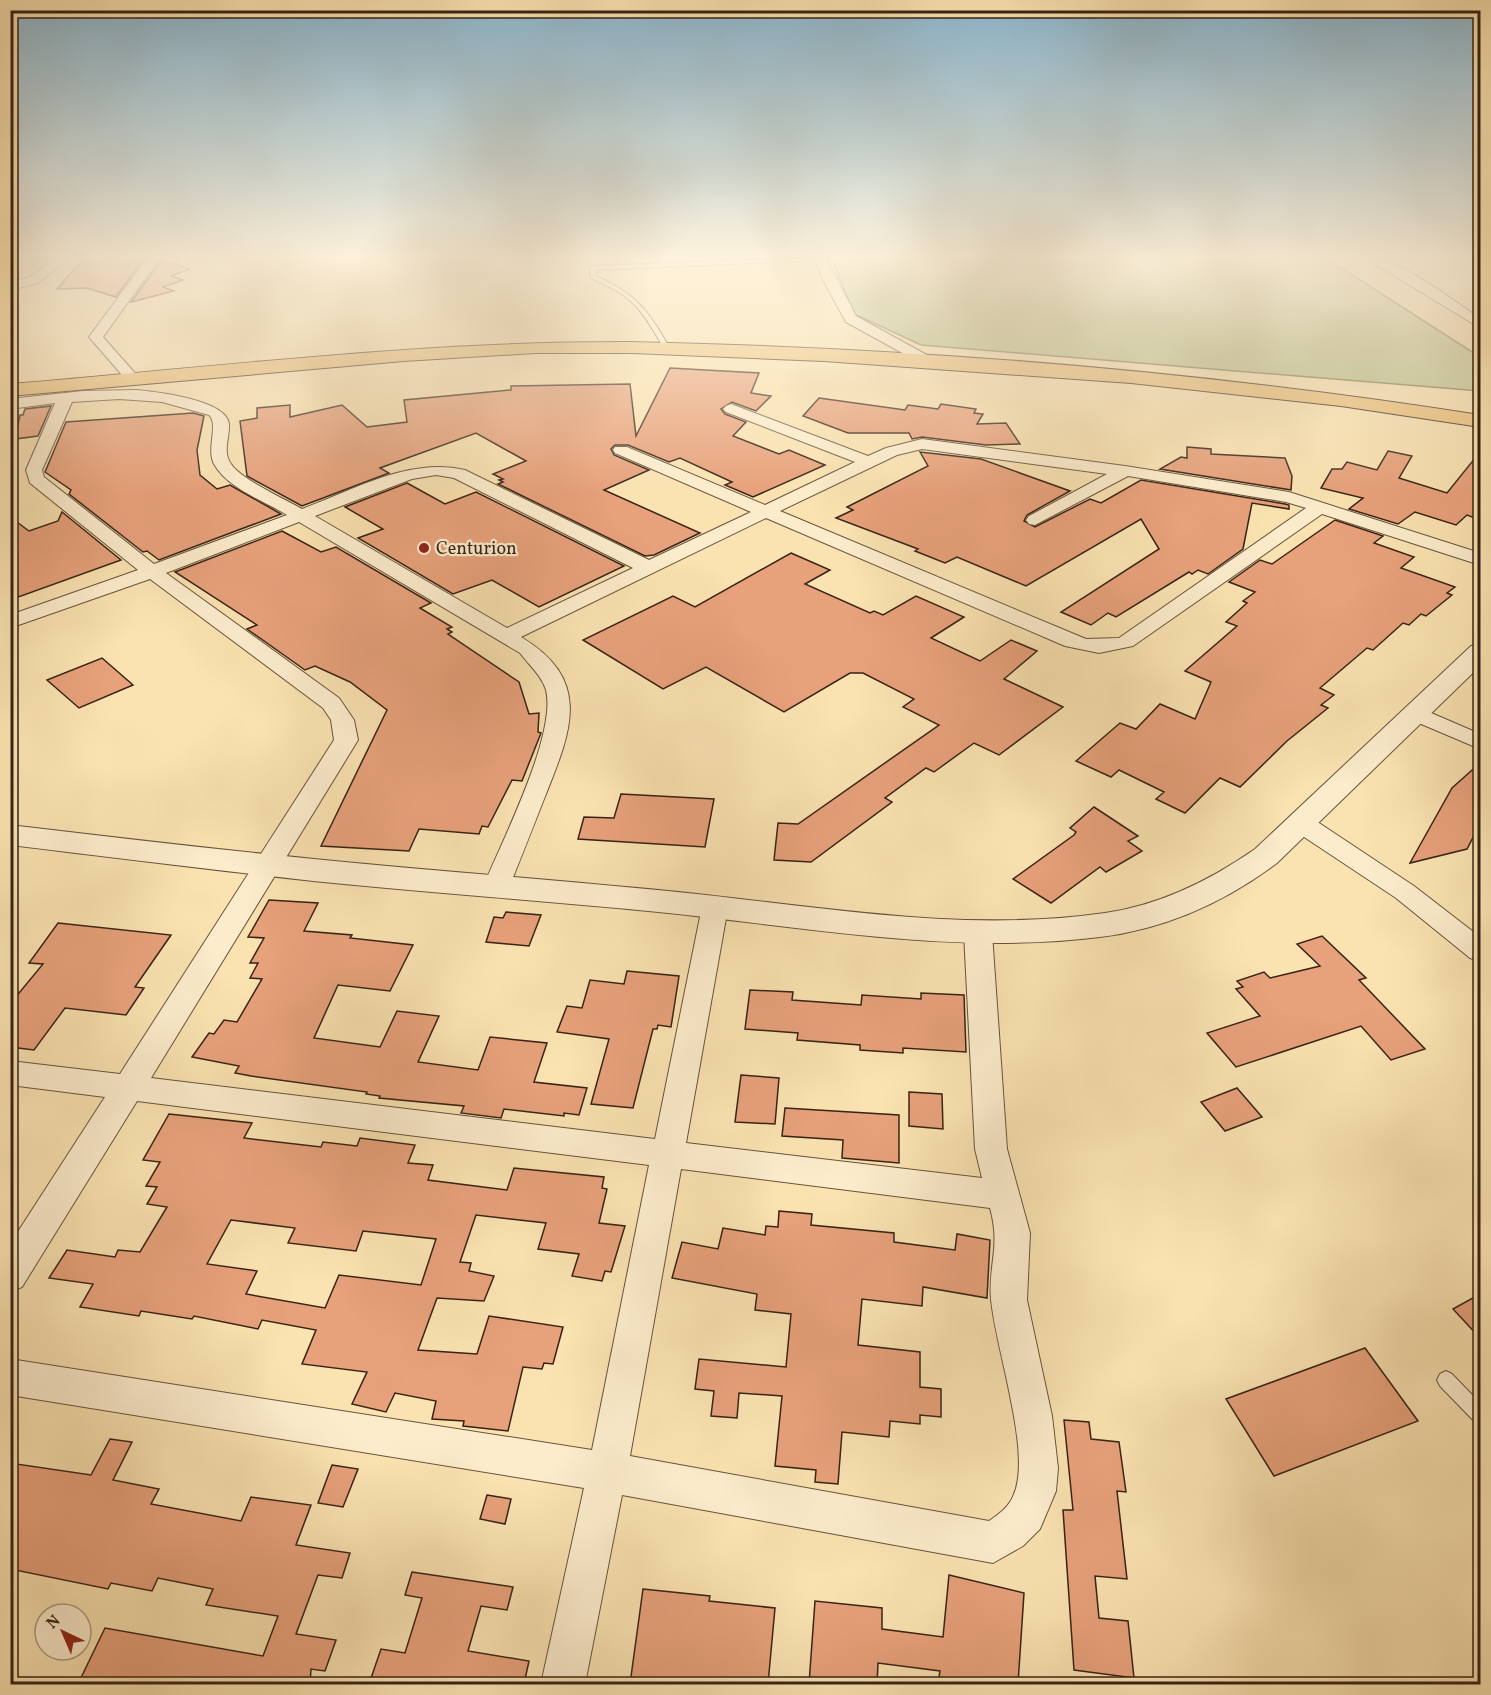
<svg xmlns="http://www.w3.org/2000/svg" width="1491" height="1695" font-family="Vollkorn,serif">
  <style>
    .green { fill: #bac48e; stroke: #787452; stroke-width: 1.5 }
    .building { fill: #e7a17b; stroke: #372316; stroke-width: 1.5; fill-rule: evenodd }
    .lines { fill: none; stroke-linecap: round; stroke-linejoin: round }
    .service-casing { stroke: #68533d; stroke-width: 2 }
    .minor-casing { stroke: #68533d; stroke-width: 2 }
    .tertiary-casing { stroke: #68533d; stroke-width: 2 }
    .trunk-casing { stroke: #372316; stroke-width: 2 }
    .service { fill: #fceccc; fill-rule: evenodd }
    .minor { fill: #fceccc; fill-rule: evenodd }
    .tertiary { fill: #fceccc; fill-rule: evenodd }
    .trunk { fill: #edc178; fill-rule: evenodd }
    .poi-dot { fill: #8f2418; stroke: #fceccc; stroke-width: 2 }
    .labels { text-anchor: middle; stroke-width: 4.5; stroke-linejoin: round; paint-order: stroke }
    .far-poi-label { font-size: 18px; fill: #372316; stroke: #fceccc; text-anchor: start }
  </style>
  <rect width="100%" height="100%" fill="#fae2b1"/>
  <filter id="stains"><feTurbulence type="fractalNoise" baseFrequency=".00333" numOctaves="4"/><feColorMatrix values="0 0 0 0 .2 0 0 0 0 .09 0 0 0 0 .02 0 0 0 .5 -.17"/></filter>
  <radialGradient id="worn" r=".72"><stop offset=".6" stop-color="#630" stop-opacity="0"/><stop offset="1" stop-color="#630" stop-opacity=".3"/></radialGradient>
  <!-- green -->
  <path class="green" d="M831,256H1323L1480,357V391L921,345L854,314Z"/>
  <!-- building -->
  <g class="building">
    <path d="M86,256H146L116,297L87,288L57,289Z"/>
    <path d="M162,259L189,269L171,276L183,280L163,287L174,291L131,302Z"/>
    <path d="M670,368L759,373L751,393L771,396L756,411L732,402L721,409L725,414L746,422L733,436L779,454L789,450L825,465L753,497L725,485L732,482L680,458L669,462L628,445H615L611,449L614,455L649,470L604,490L700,533L654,555L645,556L498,484L503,482L499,480L503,479L493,474L526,461L476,433L380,468L389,473L302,506L247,476L240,421L257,418V408L290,405V417L342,405L367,427L407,422L404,400L511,390V386L630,384L636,436Z"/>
    <path d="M819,398L905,410L908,405L938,409L941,404L976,409L974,413L983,414L977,424L1006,423L1020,444L986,445L922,437L912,439L909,433H848L803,416Z"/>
    <path d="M51,406L38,436L15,439L20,415H23L25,409Z"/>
    <path d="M193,413L204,416L197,450L200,475L217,489L230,485L281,514L159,560L147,551L143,552L69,494L71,490L45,472L66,422Z"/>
    <path d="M1187,447L1211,449V454L1285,458L1292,476L1291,490L1160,469L1181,457L1187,458Z"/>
    <path d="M1388,451L1412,456L1399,478L1447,493L1480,452V520L1467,515L1456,525L1415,512L1398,524L1349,509L1363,498L1321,488L1332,469H1342L1347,462L1377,470Z"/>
    <path d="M920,452L981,459L1070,491L1027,515L1024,521L1035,527L1090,499L1101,503L1141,480L1285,504L1289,505V509L1252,503L1243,549L1208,574L1198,570L1192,574L1189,572L1116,617L1108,613L1091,625L1061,612L1159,549L1141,519L1026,586L957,557L945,563L915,551L918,549L836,518L853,510L847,507L928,466Z"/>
    <path d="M407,483L445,504L476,492L624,566L539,607L492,580L453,594L358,538L383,529L345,507Z"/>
    <path d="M62,512L121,560L10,600V517L29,531L58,521Z"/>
    <path d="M1335,520L1383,536L1374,543L1414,557L1401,568L1455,587L1447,593L1452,595L1426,616L1421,614L1409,625L1403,623L1373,650L1367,648L1320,688L1334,695L1321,705L1328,708L1287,741L1240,787L1220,778L1185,813L1156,799L1164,792L1119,770L1111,777L1076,761L1120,723L1136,729L1160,704L1195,719L1211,682L1185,671L1237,626L1226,622L1247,603L1243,601L1255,592L1229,582L1260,560L1272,564Z"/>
    <path d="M282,531L321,552L336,547L431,603L420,608L452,627L447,629L452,632L448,634L519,682L529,714L539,713L538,732L541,733L522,781L512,780L488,827L482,826L479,834L419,829L409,851L321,846L387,710L350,682L315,666L305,670L247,629L257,625L175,572Z"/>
    <path d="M791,553L830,570L805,584L870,613L874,611L883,615L916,596L964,617L931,638L980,661L1011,640L1037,651L1004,679L1063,707L999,755L974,743L934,772L926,768L885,798L892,802L811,862L774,860L778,823L798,824L939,725L903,707L914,699L863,673H850L784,712L706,667L663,689L583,640L673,596L695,607Z"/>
    <path d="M102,658L133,685L79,708L47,680Z"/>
    <path d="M1480,763V824L1467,849L1410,863L1452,788Z"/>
    <path d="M621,794L714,799L705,847L578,839L584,817L614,818Z"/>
    <path d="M1094,807L1138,836L1128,841L1142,851L1106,872L1100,867L1051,903L1013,879L1074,835L1076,832L1070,828Z"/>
    <path d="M269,900L318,903L304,931L352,935L350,938L413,945L390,991L338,985L314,1038L380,1047L397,1011L439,1016L418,1062L478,1070L490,1037L547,1043L534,1082L587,1088L579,1115L564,1113V1116L504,1109L501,1118L461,1113L464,1106L379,1098L380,1096L366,1094L367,1092L251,1076L235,1073L239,1066L192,1057L209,1033L214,1034L224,1020L237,1022L262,979L250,978L258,963H250L264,938L248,937Z"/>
    <path d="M506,912L541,915L529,946L486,942L494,917L503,918Z"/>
    <path d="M58,923L171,935L135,987L144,988L126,1015L65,1008L34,1050L10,1047V1004L43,964L29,963Z"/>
    <path d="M1322,936L1366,978L1359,980L1425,1049L1391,1060L1361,1026L1236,1067L1207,1033L1260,1016L1236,989L1243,987L1237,981L1264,972L1270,978L1320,966L1297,944Z"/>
    <path d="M627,971L679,976L671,1027L658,1025L657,1029H653L633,1108L591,1104L609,1039L557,1032L567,1006L582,1008L590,980L624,984Z"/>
    <path d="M750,990L793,992L792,1000L861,1005L862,995L921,999V993L964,995L966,1052L903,1048V1053L860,1050V1045L797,1040L798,1033L745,1029Z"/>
    <path d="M741,1075L779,1078L775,1124L735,1122Z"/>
    <path d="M1237,1088L1262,1117L1225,1131L1201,1102Z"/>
    <path d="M909,1092L942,1094L943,1129L909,1126Z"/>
    <path d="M785,1108L899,1115V1163L842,1158L843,1140L782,1136Z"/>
    <path d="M169,1114L252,1123L244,1138L321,1147L323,1142L357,1146L360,1138L415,1145L408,1163L433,1165L428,1180L507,1190L514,1168L604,1177L602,1188L607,1189L599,1223L625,1226L611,1272L605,1271L602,1281L572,1276L579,1254L538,1249L546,1223L476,1215L460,1262L471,1263L469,1271L494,1276L484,1301L437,1298L418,1350L477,1354L489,1316L563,1327L553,1364L544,1363L542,1369L523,1367L508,1431L463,1426L464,1421L432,1419L436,1401L395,1393L386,1412L352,1404L367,1372L302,1364L316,1330L262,1320L258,1329L194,1316L192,1319L141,1311L139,1316L80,1307L93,1284L49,1278L67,1250L115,1257L118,1250L140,1252L167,1207L147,1204L157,1187L146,1186L160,1162L143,1160ZM231,1220L295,1228L288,1243L356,1251L363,1231L436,1239L421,1285L339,1275L325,1308L246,1294L257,1271L207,1264Z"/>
    <path d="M779,1211L812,1214L811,1225L894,1233V1242L955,1250L957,1234L990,1240L987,1298L923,1287L922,1306L862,1299L858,1345L920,1352V1387L941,1389V1417L920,1415V1424L890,1421L889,1437L842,1432L838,1484L815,1482L816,1470L775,1466L782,1396L739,1393L737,1418L711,1416L714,1391L695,1389L699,1359L786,1367L791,1314L755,1310L757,1294L672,1278L682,1242L718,1249L723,1228L765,1235L766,1226L778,1227Z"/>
    <path d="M1480,1294V1338L1453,1309Z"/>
    <path d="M1365,1348L1418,1421L1274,1476L1226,1399Z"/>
    <path d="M1064,1420L1089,1422L1091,1439L1119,1442L1126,1492L1117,1491L1127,1579L1095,1576L1099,1618L1128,1621L1134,1678L1074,1670L1063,1510H1073Z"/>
    <path d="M110,1439L132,1442L113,1480L159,1489L151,1504L241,1521L251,1497L311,1505L296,1545L350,1553L342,1578L318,1575L296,1634L336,1640L325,1671L311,1669L310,1684H78L105,1628L263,1656L278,1616L206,1605L213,1589L158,1578L152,1591L111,1583L108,1589L10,1569V1463L91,1475Z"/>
    <path d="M332,1465L358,1469L343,1507L318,1503Z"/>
    <path d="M487,1495L511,1499L505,1524L480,1519Z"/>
    <path d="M412,1572L513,1587L507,1610L481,1606L468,1651L529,1661L524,1684H369L381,1649L405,1653L422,1598L405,1595Z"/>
    <path d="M949,1575L1024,1593L1018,1684H938L940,1671L878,1663L877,1684H809L815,1601L882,1608V1629L943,1637Z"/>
    <path d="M643,1589L710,1596L709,1601L775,1608L768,1684H630Z"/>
  </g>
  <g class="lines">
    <defs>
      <g id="service">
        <path d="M821,257L823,260L596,270V276C635,293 649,311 669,347L666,349L664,348C651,327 641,306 620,293C610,287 599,283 590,277V268L593,266Z"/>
        <path d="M1446,1371L1452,1374L1480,1403V1424L1474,1421L1440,1386L1437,1380L1440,1374Z"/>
      </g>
      <g id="minor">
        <path d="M59,256H73L38,283L10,290V282L30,277Z"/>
        <path d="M149,256H161L103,337L141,380L134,384L129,383L89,337Z"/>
        <path d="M813,256H825L856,316L934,359L936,362L934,365H924L846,322L823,280Z"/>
        <path d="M1362,256C1397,256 1450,299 1480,318V328Z"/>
        <path d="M137,390C157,392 227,400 229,424C230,438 222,451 231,464C242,480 285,499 302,509C353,490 410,457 465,470L649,560L751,512L615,453L613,450L615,447H627L765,505L855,462L726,412L723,409L726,406L731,404L868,456L886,448L922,439L1125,466L1289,492L1480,553V565L1322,514L1133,646L1099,653L1065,646L766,518L521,637C593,680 571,731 546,794C534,825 522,855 510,885L506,891L497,894L488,891L484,885C502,841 557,734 546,690C542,676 529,665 520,653L299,522L166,573L339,698L354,720L358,740L151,1078L655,1139L702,907L706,900L715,898L724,900L728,907L686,1143L982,1178L975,1149L964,933L968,926L978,923L988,926L992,933L1007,1149L1030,1233L1027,1300L1052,1416L1058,1468L1056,1491L1040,1529L1023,1546L993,1563L622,1495L585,1684H541L584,1488L10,1395V1359L592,1450L649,1165L137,1101L22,1287L10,1292V1244L105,1097L10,1085V1061L120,1074L334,740L331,720L323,708L150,579L10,628V615L138,570L30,483L26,470L55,403L10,409V399L83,391ZM119,399L162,402L209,415C219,424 206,449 214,464C227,488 264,501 287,515L154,564L44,477L42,470L72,402ZM922,449L1107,474L1029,516L1026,520L1029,524L1035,525L1128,476L1286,502L1306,508L1119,638L1086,639L780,511L897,455ZM436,475L454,478L633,568L507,628L315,516L412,479ZM681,1169L990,1208C1001,1247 988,1265 991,1299C995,1347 1032,1452 1014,1494C1010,1506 999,1514 989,1521L630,1456Z"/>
        <path d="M1415,706L1480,734V749L1407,718L1404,713L1407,708Z"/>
        <path d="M1301,815L1310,817L1414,886L1480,937V961L1470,958L1396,898L1292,829L1289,823L1292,817Z"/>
      </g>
      <path id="tertiary" d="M1480,644V666L1277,863C1225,902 1165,929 1100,937C955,955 812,928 668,913C550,901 431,893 313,881C212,870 111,857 10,845V825C111,837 212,849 314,859C432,871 550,879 668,891C812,905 959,934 1105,913C1160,905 1209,881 1255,849L1471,646Z"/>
      <path id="trunk" d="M632,342C915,348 1200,371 1480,415V427L1341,406L1131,383L824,361L632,353H535L404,361L10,396V384C217,367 424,341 632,342Z"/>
    </defs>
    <!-- service casing -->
    <use href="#service" class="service-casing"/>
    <!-- minor casing -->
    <use href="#minor" class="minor-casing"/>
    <!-- tertiary casing -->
    <use href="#tertiary" class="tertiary-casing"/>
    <!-- trunk casing -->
    <use href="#trunk" class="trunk-casing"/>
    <!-- service -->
    <use href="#service" class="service"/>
    <!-- minor -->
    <use href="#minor" class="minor"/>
    <!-- tertiary -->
    <use href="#tertiary" class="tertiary"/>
    <!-- trunk -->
    <use href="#trunk" class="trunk"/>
  </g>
  <!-- sky -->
  <linearGradient id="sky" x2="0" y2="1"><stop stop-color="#8bb8d2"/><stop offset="0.52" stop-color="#fdf2dc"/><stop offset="1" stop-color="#fdf2dc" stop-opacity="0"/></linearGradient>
  <rect width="1491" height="493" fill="url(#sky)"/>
  <!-- markers -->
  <circle class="poi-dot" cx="424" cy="548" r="6"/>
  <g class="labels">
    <!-- far-poi labels -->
    <g class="far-poi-label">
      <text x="436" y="554">Centurion</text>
    </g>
  </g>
  <!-- margin -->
  <rect width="1491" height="1695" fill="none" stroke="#fae2b1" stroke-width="36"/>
  <rect x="12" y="12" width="1467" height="1671" fill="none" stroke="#372316" stroke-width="3"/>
  <rect x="18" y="18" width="1455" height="1659" fill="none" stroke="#372316" stroke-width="1.5"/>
  <!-- north arrow -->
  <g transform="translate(63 1632) rotate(316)"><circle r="28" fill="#fceccc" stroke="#ad9c83" stroke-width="1.5"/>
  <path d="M0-4.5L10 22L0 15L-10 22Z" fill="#8f2418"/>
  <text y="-9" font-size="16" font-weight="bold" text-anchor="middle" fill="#372316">N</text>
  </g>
  <rect width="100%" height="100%" filter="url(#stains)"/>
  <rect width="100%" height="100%" fill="url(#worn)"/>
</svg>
